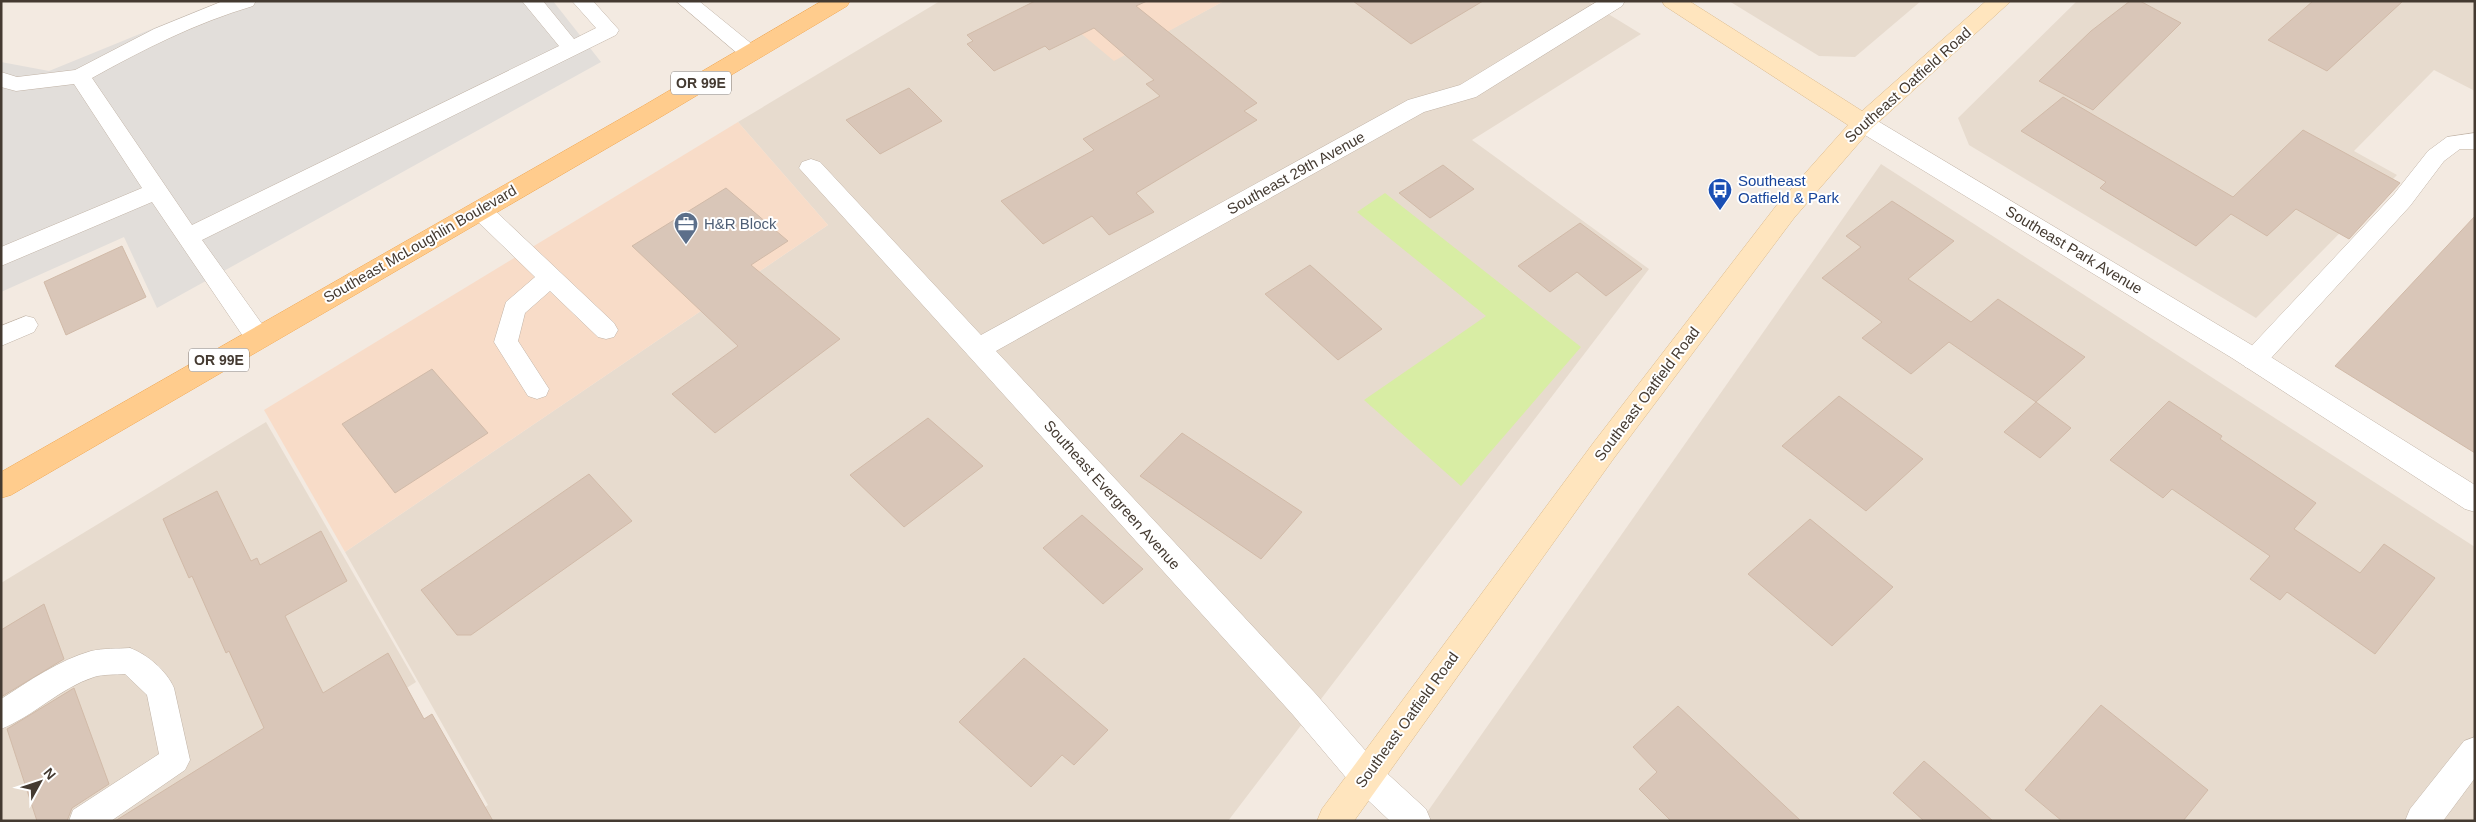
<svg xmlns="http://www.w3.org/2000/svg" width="2476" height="822" font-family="Arial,sans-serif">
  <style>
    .residential { fill: #e7dbce }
    .commercial { fill: #f8dcc8 }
    .green { fill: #d8eda4 }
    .parking { fill: #e2deda }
    .building { fill: #d9c6b8; stroke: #d1baa8 }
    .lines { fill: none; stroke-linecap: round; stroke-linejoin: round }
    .lane-casing { stroke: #c1b3a6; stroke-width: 1 }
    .street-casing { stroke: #c1b3a6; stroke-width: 1 }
    .secondary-casing { stroke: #dbba8c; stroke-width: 1 }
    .primary-casing { stroke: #f1a751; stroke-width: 1 }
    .lane { fill: #fff; fill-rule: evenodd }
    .street { fill: #fff; fill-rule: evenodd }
    .secondary { fill: #ffe5be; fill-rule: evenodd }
    .primary { fill: #ffcc8d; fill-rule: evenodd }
    .labels { text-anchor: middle; stroke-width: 4; stroke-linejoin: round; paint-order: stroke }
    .shield { fill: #fff; stroke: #7c756f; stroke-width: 1 }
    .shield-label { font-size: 14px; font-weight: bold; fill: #443a31 }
    .street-label { font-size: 15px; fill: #443a31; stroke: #fff }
    .transit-label { font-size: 15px; fill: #164399; stroke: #fff; text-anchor: start }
    .service-label { font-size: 15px; fill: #4e5e75; stroke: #fff; text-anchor: start }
  </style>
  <rect width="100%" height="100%" fill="#f3eae1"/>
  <!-- residential -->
  <g class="residential">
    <path d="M940,1H1042L1114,60L1224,1H1587L1641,34L1472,140L1649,269L1228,821H465L488,805L345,552L828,225L738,122Z"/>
    <path d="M1729,1H1921L1855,57L1819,56Z"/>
    <path d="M2077,1H2475V91L2434,70L2354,151L2397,175L2256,318L1969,145L1958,118Z"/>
    <path d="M1881,164L2475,547V821H1421Z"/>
    <path d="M266,422L416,682L197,821H1V583Z"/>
  </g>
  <!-- commercial -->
  <g class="commercial">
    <path d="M1042,1H1224L1114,61Z"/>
    <path d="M738,122L828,225L345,552L264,410Z"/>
  </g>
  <!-- green -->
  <path class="green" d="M1385,193L1581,347L1461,486L1364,400L1486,316L1357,212Z"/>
  <!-- parking -->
  <path class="parking" d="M232,1H553L601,62L157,308L124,237L1,292V62L49,71L206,7Z"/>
  <!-- building -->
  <g class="building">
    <path d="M1035,1H1147L1136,6L1257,103L1244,111L1257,120L1136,193L1154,212L1109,235L1092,216L1043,244L1001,201L1094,150L1083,139L1160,96L1146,84L1154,80L1094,28L1049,50L1045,46L994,71L967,44L973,41L967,35Z"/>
    <path d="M1353,1H1483L1411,44Z"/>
    <path d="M2130,1H2140L2181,23L2093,110L2039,81L2091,31Z"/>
    <path d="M2313,1H2403L2327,71L2268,40Z"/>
    <path d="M909,88L942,121L880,154L846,120Z"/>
    <path d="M2063,97L2233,197L2303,130L2400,183L2349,239L2296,209L2267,236L2231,214L2196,246L2100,188L2106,182L2021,131Z"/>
    <path d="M1443,165L1474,189L1430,218L1399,193Z"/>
    <path d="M726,188L788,241L751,265L840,339L715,433L672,394L738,346L632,246Z"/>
    <path d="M1892,201L1954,241L1908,279L1971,322L1998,299L2085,357L2036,402L1949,342L1911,374L1862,338L1882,322L1822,278L1861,247L1846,236Z"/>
    <path d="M2475,216V453L2335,366Z"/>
    <path d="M1580,223L1642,269L1606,296L1577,272L1550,292L1518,266Z"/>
    <path d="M122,246L146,297L66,335L44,282Z"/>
    <path d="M1310,265L1382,329L1338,360L1265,294Z"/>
    <path d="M432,369L488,433L395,493L342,424Z"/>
    <path d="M1839,396L1923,459L1866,511L1782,446Z"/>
    <path d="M2169,401L2222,436L2220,439L2316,503L2294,529L2360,573L2384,544L2435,578L2375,654L2287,592L2280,600L2250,579L2270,556L2172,489L2163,498L2110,460Z"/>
    <path d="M2036,402L2071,428L2040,458L2004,432Z"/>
    <path d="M928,418L983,466L904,527L850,475Z"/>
    <path d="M1182,433L1302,512L1261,559L1140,476Z"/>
    <path d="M589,474L632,521L471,635H457L421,590Z"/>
    <path d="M217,491L251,561L257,558L260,565L321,531L347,581L285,616L323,693L388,653L424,719L432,714L493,821H115L264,728L229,651L226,653L192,576L189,578L163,519Z"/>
    <path d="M1082,515L1143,569L1103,604L1043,548Z"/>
    <path d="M1810,519L1893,587L1832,646L1748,574Z"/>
    <path d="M44,604L64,659L1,697V630Z"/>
    <path d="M1024,658L1108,730L1074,765L1062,755L1031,787L959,722Z"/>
    <path d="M74,688L109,784L72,808L67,821H37L7,729Z"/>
    <path d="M2101,705L2208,790L2183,821H2062L2025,790Z"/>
    <path d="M1678,706L1801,821H1671L1639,789L1657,772L1633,747Z"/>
    <path d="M1924,761L1993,821H1924L1893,793Z"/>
  </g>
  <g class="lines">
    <defs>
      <g id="lane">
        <path d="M223,1H256L253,6C196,23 144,49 92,78L192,225L559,46L522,1H543L574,39L596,28L572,1H593L619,30L616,35L202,240L267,331L270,338L267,345L258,347L249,345L152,202L1,266V247L142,188L74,84L16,91L1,87V72L17,77L75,70L154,29Z"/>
        <path d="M676,1H699L758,49L761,54L758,59L751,61L744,59Z"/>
        <path d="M2475,133V149H2460L2444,161L2410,206L2263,367L2254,370L2245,367L2242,360L2245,353L2394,194L2428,151L2447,137Z"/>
        <path d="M480,202L488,204L614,323L618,330L614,337L606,339L598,337L550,291L525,313L518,341L549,389L546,396L537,399L528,396L494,342L506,302L535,277L472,216L469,210L472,204Z"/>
        <path d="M26,316L34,318L38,325L34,332L1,346V326Z"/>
        <path d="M130,648C147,654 167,671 174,688L190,760L185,770L111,821H69L73,810L159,754L147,695L125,674C115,675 103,674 94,677C60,688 34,716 1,729V699C29,681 59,660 91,651C103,648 118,649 130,648Z"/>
      </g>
      <g id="street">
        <path d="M1598,1H1625L1622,6L1476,97L1424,112L996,351L1315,693L1378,765L1426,809L1431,821H1390L1354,787L1293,715L799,168L802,162L811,159L820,162L981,335L1408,100L1460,85Z"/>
        <path d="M1863,115L1871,117L2250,344L2475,485V512L2465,509L2232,358L1855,129L1851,123L1855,117Z"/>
        <path d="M2475,737V778L2443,821H2405L2410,809L2464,741Z"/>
      </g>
      <path id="secondary" d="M1662,1H1689L1862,111L1986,1H2011L1871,129L1794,218L1614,458L1354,821H1317L1322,809L1594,442L1776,206L1848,125L1665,6Z"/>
      <path id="primary" d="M822,1H850L847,6L659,118L11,495L1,498V472L643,106Z"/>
    </defs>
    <!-- lane casing -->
    <use href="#lane" class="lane-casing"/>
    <!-- street casing -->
    <use href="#street" class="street-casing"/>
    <!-- secondary casing -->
    <use href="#secondary" class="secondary-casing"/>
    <!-- primary casing -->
    <use href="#primary" class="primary-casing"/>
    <!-- lane -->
    <use href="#lane" class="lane"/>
    <!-- street -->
    <use href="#street" class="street"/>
    <!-- secondary -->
    <use href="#secondary" class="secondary"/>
    <!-- primary -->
    <use href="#primary" class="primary"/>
  </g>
  <!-- icons -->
  <defs>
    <symbol id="bus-pin" viewBox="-11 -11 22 30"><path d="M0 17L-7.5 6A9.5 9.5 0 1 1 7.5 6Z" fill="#1a4fb4" stroke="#fff"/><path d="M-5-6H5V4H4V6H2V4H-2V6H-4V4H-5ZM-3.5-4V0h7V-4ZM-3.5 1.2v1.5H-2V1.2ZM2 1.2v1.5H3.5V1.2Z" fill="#fff"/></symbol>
    <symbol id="office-pin" viewBox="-11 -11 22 30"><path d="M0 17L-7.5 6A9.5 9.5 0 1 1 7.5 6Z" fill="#5c6f8a" stroke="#fff"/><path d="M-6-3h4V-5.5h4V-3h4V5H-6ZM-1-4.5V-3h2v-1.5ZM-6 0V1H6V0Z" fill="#fff"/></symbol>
  </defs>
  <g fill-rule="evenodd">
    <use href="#bus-pin" x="1706" y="176" width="28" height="38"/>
    <use href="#office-pin" x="672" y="210" width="28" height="38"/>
  </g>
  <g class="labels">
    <!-- shield labels -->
    <g class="shield">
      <rect x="671" y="71.5" width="60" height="23" rx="4"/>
      <rect x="189" y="348.5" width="60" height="23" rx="4"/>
    </g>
    <g class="shield-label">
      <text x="701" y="88">OR 99E</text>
      <text x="219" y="365">OR 99E</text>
    </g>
    <!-- street labels -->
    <g class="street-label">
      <text transform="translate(1908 85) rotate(-42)" y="5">Southeast Oatfield Road</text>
      <text transform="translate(1296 173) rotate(-29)" y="5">Southeast 29th Avenue</text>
      <text transform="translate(420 244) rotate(-30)" y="5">Southeast McLoughlin Boulevard</text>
      <text transform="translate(2074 250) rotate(31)" y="5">Southeast Park Avenue</text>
      <text transform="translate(1647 394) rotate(-53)" y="5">Southeast Oatfield Road</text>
      <text transform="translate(1112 495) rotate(48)" y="5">Southeast Evergreen Avenue</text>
      <text transform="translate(1407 720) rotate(-54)" y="5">Southeast Oatfield Road</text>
    </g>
    <!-- transit labels -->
    <g class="transit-label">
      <text x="1738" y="186">Southeast<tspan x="1738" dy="17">Oatfield &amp; Park</tspan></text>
    </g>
    <!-- service labels -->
    <g class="service-label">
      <text x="704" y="229">H&amp;R Block</text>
    </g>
  </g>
  <!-- border -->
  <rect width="2476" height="822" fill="none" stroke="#443a31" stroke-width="5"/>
  <!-- north arrow -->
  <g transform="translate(40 782) rotate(50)" stroke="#ffffff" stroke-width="4" paint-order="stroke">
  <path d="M0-4L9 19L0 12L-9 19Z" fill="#443a31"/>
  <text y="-8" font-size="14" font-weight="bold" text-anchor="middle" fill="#443a31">N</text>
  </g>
</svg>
